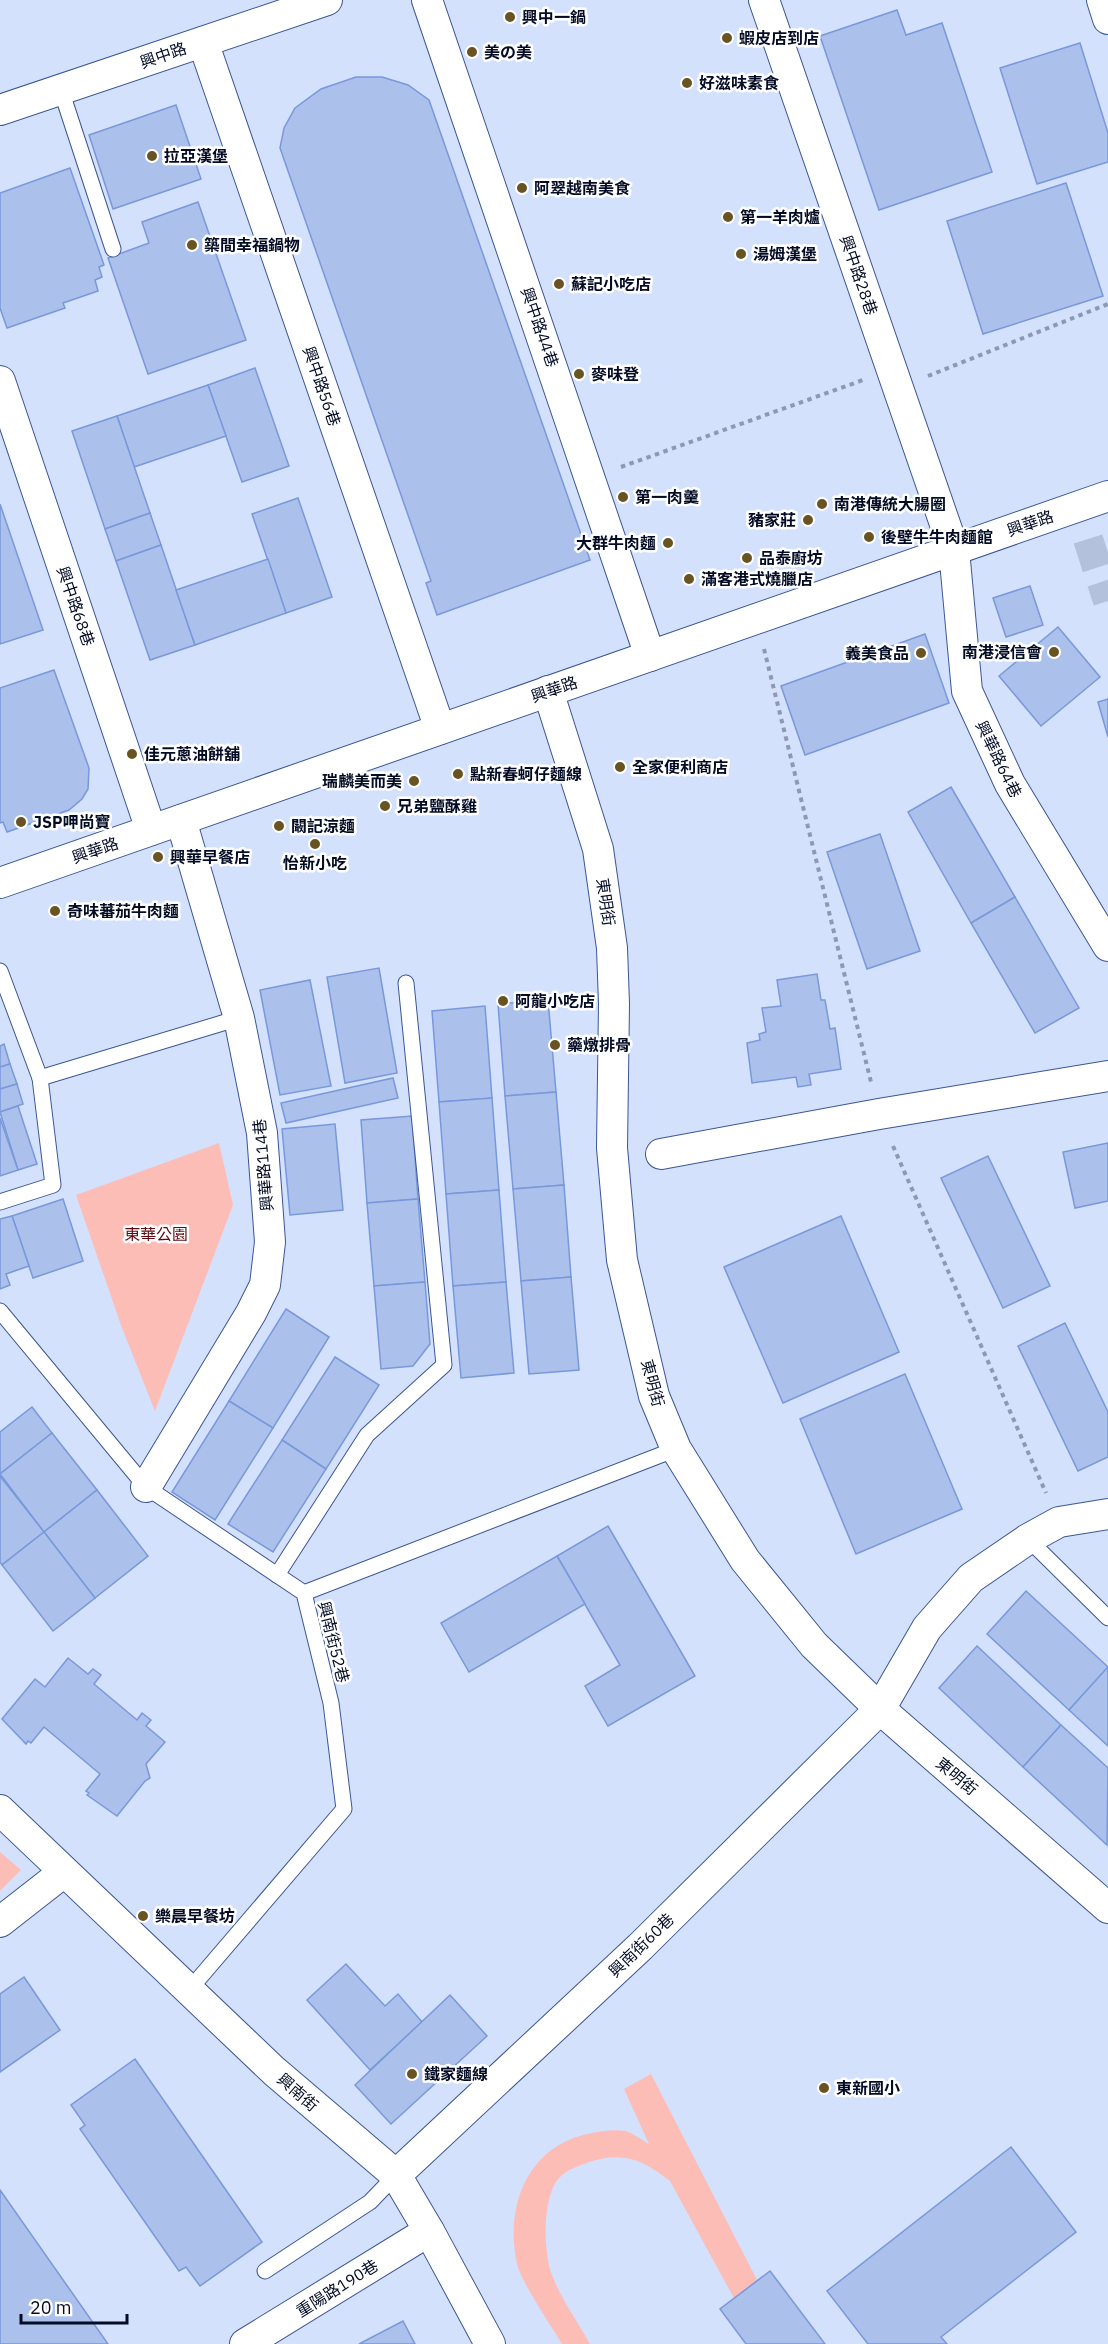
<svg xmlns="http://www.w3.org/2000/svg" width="1108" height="2344" font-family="'IBM Plex Sans','Noto Sans TC','Noto Sans JP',sans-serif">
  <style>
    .green { fill: #fdbdb7 }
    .building { fill: #abc0eb; stroke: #7998db; stroke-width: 1.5 }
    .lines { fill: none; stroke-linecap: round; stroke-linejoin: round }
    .street-tunnel { stroke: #b4c1dd; stroke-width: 30; stroke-dasharray: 30 15; stroke-linecap: butt }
    .lane-casing { stroke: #3b5694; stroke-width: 17 }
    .street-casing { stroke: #3b5694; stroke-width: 32 }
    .path { stroke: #8d99b4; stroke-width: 4; stroke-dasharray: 4.5 4.5; stroke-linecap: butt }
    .lane { stroke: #fff; stroke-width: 15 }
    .street { stroke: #fff; stroke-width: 30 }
    .poi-dot { fill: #685322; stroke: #fff; stroke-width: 2 }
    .labels { text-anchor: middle; stroke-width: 5; stroke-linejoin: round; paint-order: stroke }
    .poi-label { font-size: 16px; font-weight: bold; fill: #040c25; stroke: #fff; text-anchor: start }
    .street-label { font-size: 16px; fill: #040c25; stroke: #fff }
    .park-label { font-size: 16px; fill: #5e090f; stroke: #fff }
  </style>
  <rect width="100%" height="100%" fill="#d3e1fd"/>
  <!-- green -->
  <g class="green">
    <path d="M219,1143L233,1205L155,1411L122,1328L76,1195Z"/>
    <path d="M0,1852L21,1870L0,1891Z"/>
    <path d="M651,2074L790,2344H759L670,2181C643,2160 623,2151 589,2162C579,2166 568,2169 560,2177C542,2194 543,2253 552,2275C561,2299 578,2322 590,2344H562C552,2327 520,2280 517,2264C504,2204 529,2144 592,2133C602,2131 615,2129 625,2131C633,2133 642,2140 649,2144L624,2089Z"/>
  </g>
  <!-- building -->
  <g class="building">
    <path d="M897,10L906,35L942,23L992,172L879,210L820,36Z"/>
    <path d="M1080,43L1108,133V162L1037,184L1000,68Z"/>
    <path d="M356,77H382L408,85L429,100L590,560L437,615L426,583L431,581L280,148L284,128L295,108L321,89Z"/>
    <path d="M176,105L201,179L113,209L89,135Z"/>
    <path d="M70,168L104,265L99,267L102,277L95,280L98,291L63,303L65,308L7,328L0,308V193Z"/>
    <path d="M1066,183L1103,296L983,334L947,221Z"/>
    <path d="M198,202L246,340L148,374L108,258L149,243L142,222Z"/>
    <path d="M255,368L289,466L242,482L208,385Z"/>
    <path d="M208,385L226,436L134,467L117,416Z"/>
    <path d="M117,416L150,513L105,529L72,431Z"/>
    <path d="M298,498L332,597L286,613L252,514Z"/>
    <path d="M0,504L43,630L0,644Z"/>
    <path d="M150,513L161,545L116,561L105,529Z"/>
    <path d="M161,545L195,645L150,660L116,561Z"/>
    <path d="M268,559L286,613L195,645L176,590Z"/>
    <path d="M1030,586L1043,625L1006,637L993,598Z"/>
    <path d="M1058,627L1100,677L1041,726L999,676Z"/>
    <path d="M925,634L949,703L805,755L781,686Z"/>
    <path d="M54,670L89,768L88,789L82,799L69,810L7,832L3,822L0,823V688Z"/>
    <path d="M1108,699V737L1098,702Z"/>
    <path d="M951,787L1015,897L971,923L908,812Z"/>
    <path d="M880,834L920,951L867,969L827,852Z"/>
    <path d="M1015,897L1079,1008L1035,1033L971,923Z"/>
    <path d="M379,968L397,1073L345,1083L327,977Z"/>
    <path d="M817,974L821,1000H825L830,1029L835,1028L841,1069L809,1074L811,1085L798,1087L796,1077L752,1083L747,1043L760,1040L759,1034L766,1032L762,1008L781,1006L777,980Z"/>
    <path d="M310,980L331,1086L280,1095L260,990Z"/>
    <path d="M548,1000L556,1092L505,1096L498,1004Z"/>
    <path d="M485,1006L492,1098L439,1102L432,1011Z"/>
    <path d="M4,1044L10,1064L0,1067V1046Z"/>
    <path d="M10,1064L17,1084L0,1089V1067Z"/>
    <path d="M393,1078L398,1098L286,1123L281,1103Z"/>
    <path d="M17,1084L23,1104L0,1112V1089Z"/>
    <path d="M556,1092L564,1185L513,1189L505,1096Z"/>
    <path d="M492,1098L499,1190L446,1194L439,1102Z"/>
    <path d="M18,1106L37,1164L18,1170L0,1112Z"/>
    <path d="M412,1116L418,1199L367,1203L361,1120Z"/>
    <path d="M0,1118L18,1170L0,1176Z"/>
    <path d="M335,1124L343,1210L290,1215L282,1129Z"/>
    <path d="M1108,1143V1201L1075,1208L1063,1152Z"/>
    <path d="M988,1156L1050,1286L1003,1308L941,1178Z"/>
    <path d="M564,1185L571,1277L521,1281L513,1189Z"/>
    <path d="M499,1190L506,1282L453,1286L446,1194Z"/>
    <path d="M63,1199L83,1261L33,1278L12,1216Z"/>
    <path d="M418,1199L425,1282L374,1286L367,1203Z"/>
    <path d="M12,1216L29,1266L6,1274L10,1285L0,1289V1219Z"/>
    <path d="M841,1216L899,1352L783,1403L724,1267Z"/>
    <path d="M571,1277L579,1370L529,1374L521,1281Z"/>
    <path d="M425,1282L430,1344L413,1366L381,1369L374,1286Z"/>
    <path d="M506,1282L514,1373L461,1378L453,1286Z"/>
    <path d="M286,1309L329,1337L273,1428L229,1401Z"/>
    <path d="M1065,1323L1108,1412V1457L1078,1471L1018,1346Z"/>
    <path d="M335,1357L379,1385L326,1469L282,1440Z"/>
    <path d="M905,1374L962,1509L856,1554L800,1419Z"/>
    <path d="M229,1401L273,1428L215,1520L172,1492Z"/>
    <path d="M32,1407L52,1433L0,1474V1432Z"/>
    <path d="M52,1433L97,1490L44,1532L0,1474Z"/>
    <path d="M282,1440L326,1469L273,1552L228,1524Z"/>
    <path d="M0,1476L44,1532L2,1565L0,1562Z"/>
    <path d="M97,1490L148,1556L95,1598L44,1532Z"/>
    <path d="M608,1526L695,1676L608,1726L585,1686L620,1665L557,1556Z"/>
    <path d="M44,1532L95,1598L53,1631L2,1565Z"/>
    <path d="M557,1556L585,1604L469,1672L441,1623Z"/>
    <path d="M1026,1591L1108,1667L1069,1710L987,1634Z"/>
    <path d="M977,1646L1061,1725L1023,1767L939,1688Z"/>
    <path d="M68,1658L88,1674L93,1669L101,1675L94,1684L137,1720L142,1713L151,1720L146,1726L165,1742L146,1764L150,1778L145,1781L117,1816L87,1795L89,1793L86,1791L100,1774L44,1727L31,1743L28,1741L26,1744L2,1719L35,1679L45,1687Z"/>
    <path d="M1108,1667V1746L1069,1710Z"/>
    <path d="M1061,1725L1108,1768L1107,1845L1023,1767Z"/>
    <path d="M346,1964L385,2006L398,1994L422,2022L370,2070L307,2000Z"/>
    <path d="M24,1977L60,2030L0,2072V1994Z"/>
    <path d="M450,1995L487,2036L391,2124L355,2085Z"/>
    <path d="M135,2059L262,2242L200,2286L186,2267L179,2271L80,2129L85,2125L71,2105Z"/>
    <path d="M1011,2147L1076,2232L941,2337L947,2344H868L827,2291Z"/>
    <path d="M0,2190L108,2344H0Z"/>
    <path d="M770,2271L825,2344H746L720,2309Z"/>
    <path d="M403,2321L415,2344H359Z"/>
  </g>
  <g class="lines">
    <!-- street-tunnel -->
    <path class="street-tunnel" d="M1088,539L1108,601"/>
    <defs>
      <g id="lane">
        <path d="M61,90L113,249"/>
        <path d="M0,971L40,1078L239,1018"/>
        <path d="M0,1202L53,1185L40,1078"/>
        <path d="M0,1311L146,1487L304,1593L331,1703L344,1809L190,1989"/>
        <path d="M1028,1539L1108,1618"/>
        <path d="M277,1575L367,1435L444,1365L406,983"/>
        <path d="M304,1593L676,1449"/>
        <path d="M265,2271L370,2202L396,2175"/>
      </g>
      <g id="street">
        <path d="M427,0L650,656"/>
        <path d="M764,0L954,550L967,691L1010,784L1108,946"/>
        <path d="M1102,0L1108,19"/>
        <path d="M203,42L440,729"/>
        <path d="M0,110L327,0"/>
        <path d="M0,381L151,830"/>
        <path d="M548,691L598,849L612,948L614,1004L612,1148L622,1260L654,1396L676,1449L745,1560L814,1645L880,1709L1108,1908"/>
        <path d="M0,883L1108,496"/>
        <path d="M661,1154L879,1114L1108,1076"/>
        <path d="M146,1487L251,1313L265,1285L270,1242L262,1133L239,1018L181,820"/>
        <path d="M0,1810L274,2071L396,2175L429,2231L490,2344"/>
        <path d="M0,1922L64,1872"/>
        <path d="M396,2175L640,1947L880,1709L927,1628L971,1578L1028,1539L1059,1522L1108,1514"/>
        <path d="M245,2344L429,2231"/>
      </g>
    </defs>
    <!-- lane casing -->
    <use href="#lane" class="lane-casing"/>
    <!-- street casing -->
    <use href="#street" class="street-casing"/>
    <!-- path -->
    <g class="path">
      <path d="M928,376L1108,304"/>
      <path d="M621,467L863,380"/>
      <path d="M764,649L871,1082"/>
      <path d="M893,1146L1046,1493"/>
    </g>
    <!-- lane -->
    <use href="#lane" class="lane"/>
    <!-- street -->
    <use href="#street" class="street"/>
  </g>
  <!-- markers -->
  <g class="poi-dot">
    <circle cx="510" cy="17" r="6"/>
    <circle cx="727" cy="38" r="6"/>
    <circle cx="472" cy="52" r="6"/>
    <circle cx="687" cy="83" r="6"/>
    <circle cx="152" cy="156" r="6"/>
    <circle cx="522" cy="188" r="6"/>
    <circle cx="728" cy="217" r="6"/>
    <circle cx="192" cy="245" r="6"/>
    <circle cx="741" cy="254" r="6"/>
    <circle cx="559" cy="284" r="6"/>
    <circle cx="579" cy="374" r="6"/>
    <circle cx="623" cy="497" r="6"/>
    <circle cx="822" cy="504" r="6"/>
    <circle cx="808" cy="520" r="6"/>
    <circle cx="869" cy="537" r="6"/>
    <circle cx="668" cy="543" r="6"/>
    <circle cx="747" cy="558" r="6"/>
    <circle cx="689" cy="579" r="6"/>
    <circle cx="1054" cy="652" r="6"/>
    <circle cx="921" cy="653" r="6"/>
    <circle cx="132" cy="754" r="6"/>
    <circle cx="620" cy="767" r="6"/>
    <circle cx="458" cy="774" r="6"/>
    <circle cx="414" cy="781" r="6"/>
    <circle cx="385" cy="806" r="6"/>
    <circle cx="21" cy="822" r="6"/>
    <circle cx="279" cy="826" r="6"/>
    <circle cx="315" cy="844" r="6"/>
    <circle cx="158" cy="857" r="6"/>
    <circle cx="55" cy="911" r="6"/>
    <circle cx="503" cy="1001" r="6"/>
    <circle cx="555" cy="1045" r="6"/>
    <circle cx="143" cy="1916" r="6"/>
    <circle cx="412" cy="2074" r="6"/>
    <circle cx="824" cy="2088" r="6"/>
  </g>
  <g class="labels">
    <!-- poi labels -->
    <g class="poi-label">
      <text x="522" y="23">興中一鍋</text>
      <text x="739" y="44">蝦皮店到店</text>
      <text x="484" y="58">美の美</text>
      <text x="699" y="89">好滋味素食</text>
      <text x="164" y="162">拉亞漢堡</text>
      <text x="534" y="194">阿翠越南美食</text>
      <text x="740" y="223">第一羊肉爐</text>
      <text x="204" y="251">築間幸福鍋物</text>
      <text x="753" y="260">湯姆漢堡</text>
      <text x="571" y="290">蘇記小吃店</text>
      <text x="591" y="380">麥味登</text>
      <text x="635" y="503">第一肉羹</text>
      <text x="834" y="510">南港傳統大腸圈</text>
      <text x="796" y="526" text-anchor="end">豬家莊</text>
      <text x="881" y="543">後壁牛牛肉麵館</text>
      <text x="656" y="549" text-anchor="end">大群牛肉麵</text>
      <text x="759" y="564">品泰廚坊</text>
      <text x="701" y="585">滿客港式燒臘店</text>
      <text x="1042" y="658" text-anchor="end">南港浸信會</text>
      <text x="909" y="659" text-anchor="end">義美食品</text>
      <text x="144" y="760">佳元蔥油餅舖</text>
      <text x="632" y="773">全家便利商店</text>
      <text x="470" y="780">點新春蚵仔麵線</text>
      <text x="402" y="787" text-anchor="end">瑞麟美而美</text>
      <text x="397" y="812">兄弟鹽酥雞</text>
      <text x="33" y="828">JSP呷尚寶</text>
      <text x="291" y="832">闞記涼麵</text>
      <text x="170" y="863">興華早餐店</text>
      <text x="315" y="869" text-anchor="middle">怡新小吃</text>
      <text x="67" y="917">奇味蕃茄牛肉麵</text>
      <text x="515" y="1007">阿龍小吃店</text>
      <text x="567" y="1051">藥燉排骨</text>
      <text x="155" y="1922">樂晨早餐坊</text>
      <text x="424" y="2080">鐵家麵線</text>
      <text x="836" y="2094">東新國小</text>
    </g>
    <!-- street labels -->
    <g class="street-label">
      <text transform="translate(163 55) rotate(-19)" y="6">興中路</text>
      <text transform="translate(859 275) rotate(71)" y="6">興中路28巷</text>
      <text transform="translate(540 327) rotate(71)" y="6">興中路44巷</text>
      <text transform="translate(322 386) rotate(71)" y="6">興中路56巷</text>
      <text transform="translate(1030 523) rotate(-19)" y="6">興華路</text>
      <text transform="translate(76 606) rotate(71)" y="6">興中路68巷</text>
      <text transform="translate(554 689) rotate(-19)" y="6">興華路</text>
      <text transform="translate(999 759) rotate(64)" y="6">興華路64巷</text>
      <text transform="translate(95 850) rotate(-19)" y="6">興華路</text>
      <text transform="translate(606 902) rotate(82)" y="6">東明街</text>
      <text transform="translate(263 1165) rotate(-95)" y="6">興華路114巷</text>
      <text transform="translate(653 1383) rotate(75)" y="6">東明街</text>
      <text transform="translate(334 1642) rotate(76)" y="6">興南街52巷</text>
      <text transform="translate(957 1776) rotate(40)" y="6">東明街</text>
      <text transform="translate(641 1945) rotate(-44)" y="6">興南街60巷</text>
      <text transform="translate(298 2092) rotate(41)" y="6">興南街</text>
      <text transform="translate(337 2288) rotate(-32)" y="6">重陽路190巷</text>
    </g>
    <!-- park labels -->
    <g class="park-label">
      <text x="156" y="1240">東華公園</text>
    </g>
  </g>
  <!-- scale -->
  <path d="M21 2314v9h106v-9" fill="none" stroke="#040c25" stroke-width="3"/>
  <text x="30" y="2314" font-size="18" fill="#040c25" stroke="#ffffff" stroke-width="4.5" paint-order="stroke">20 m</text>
</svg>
